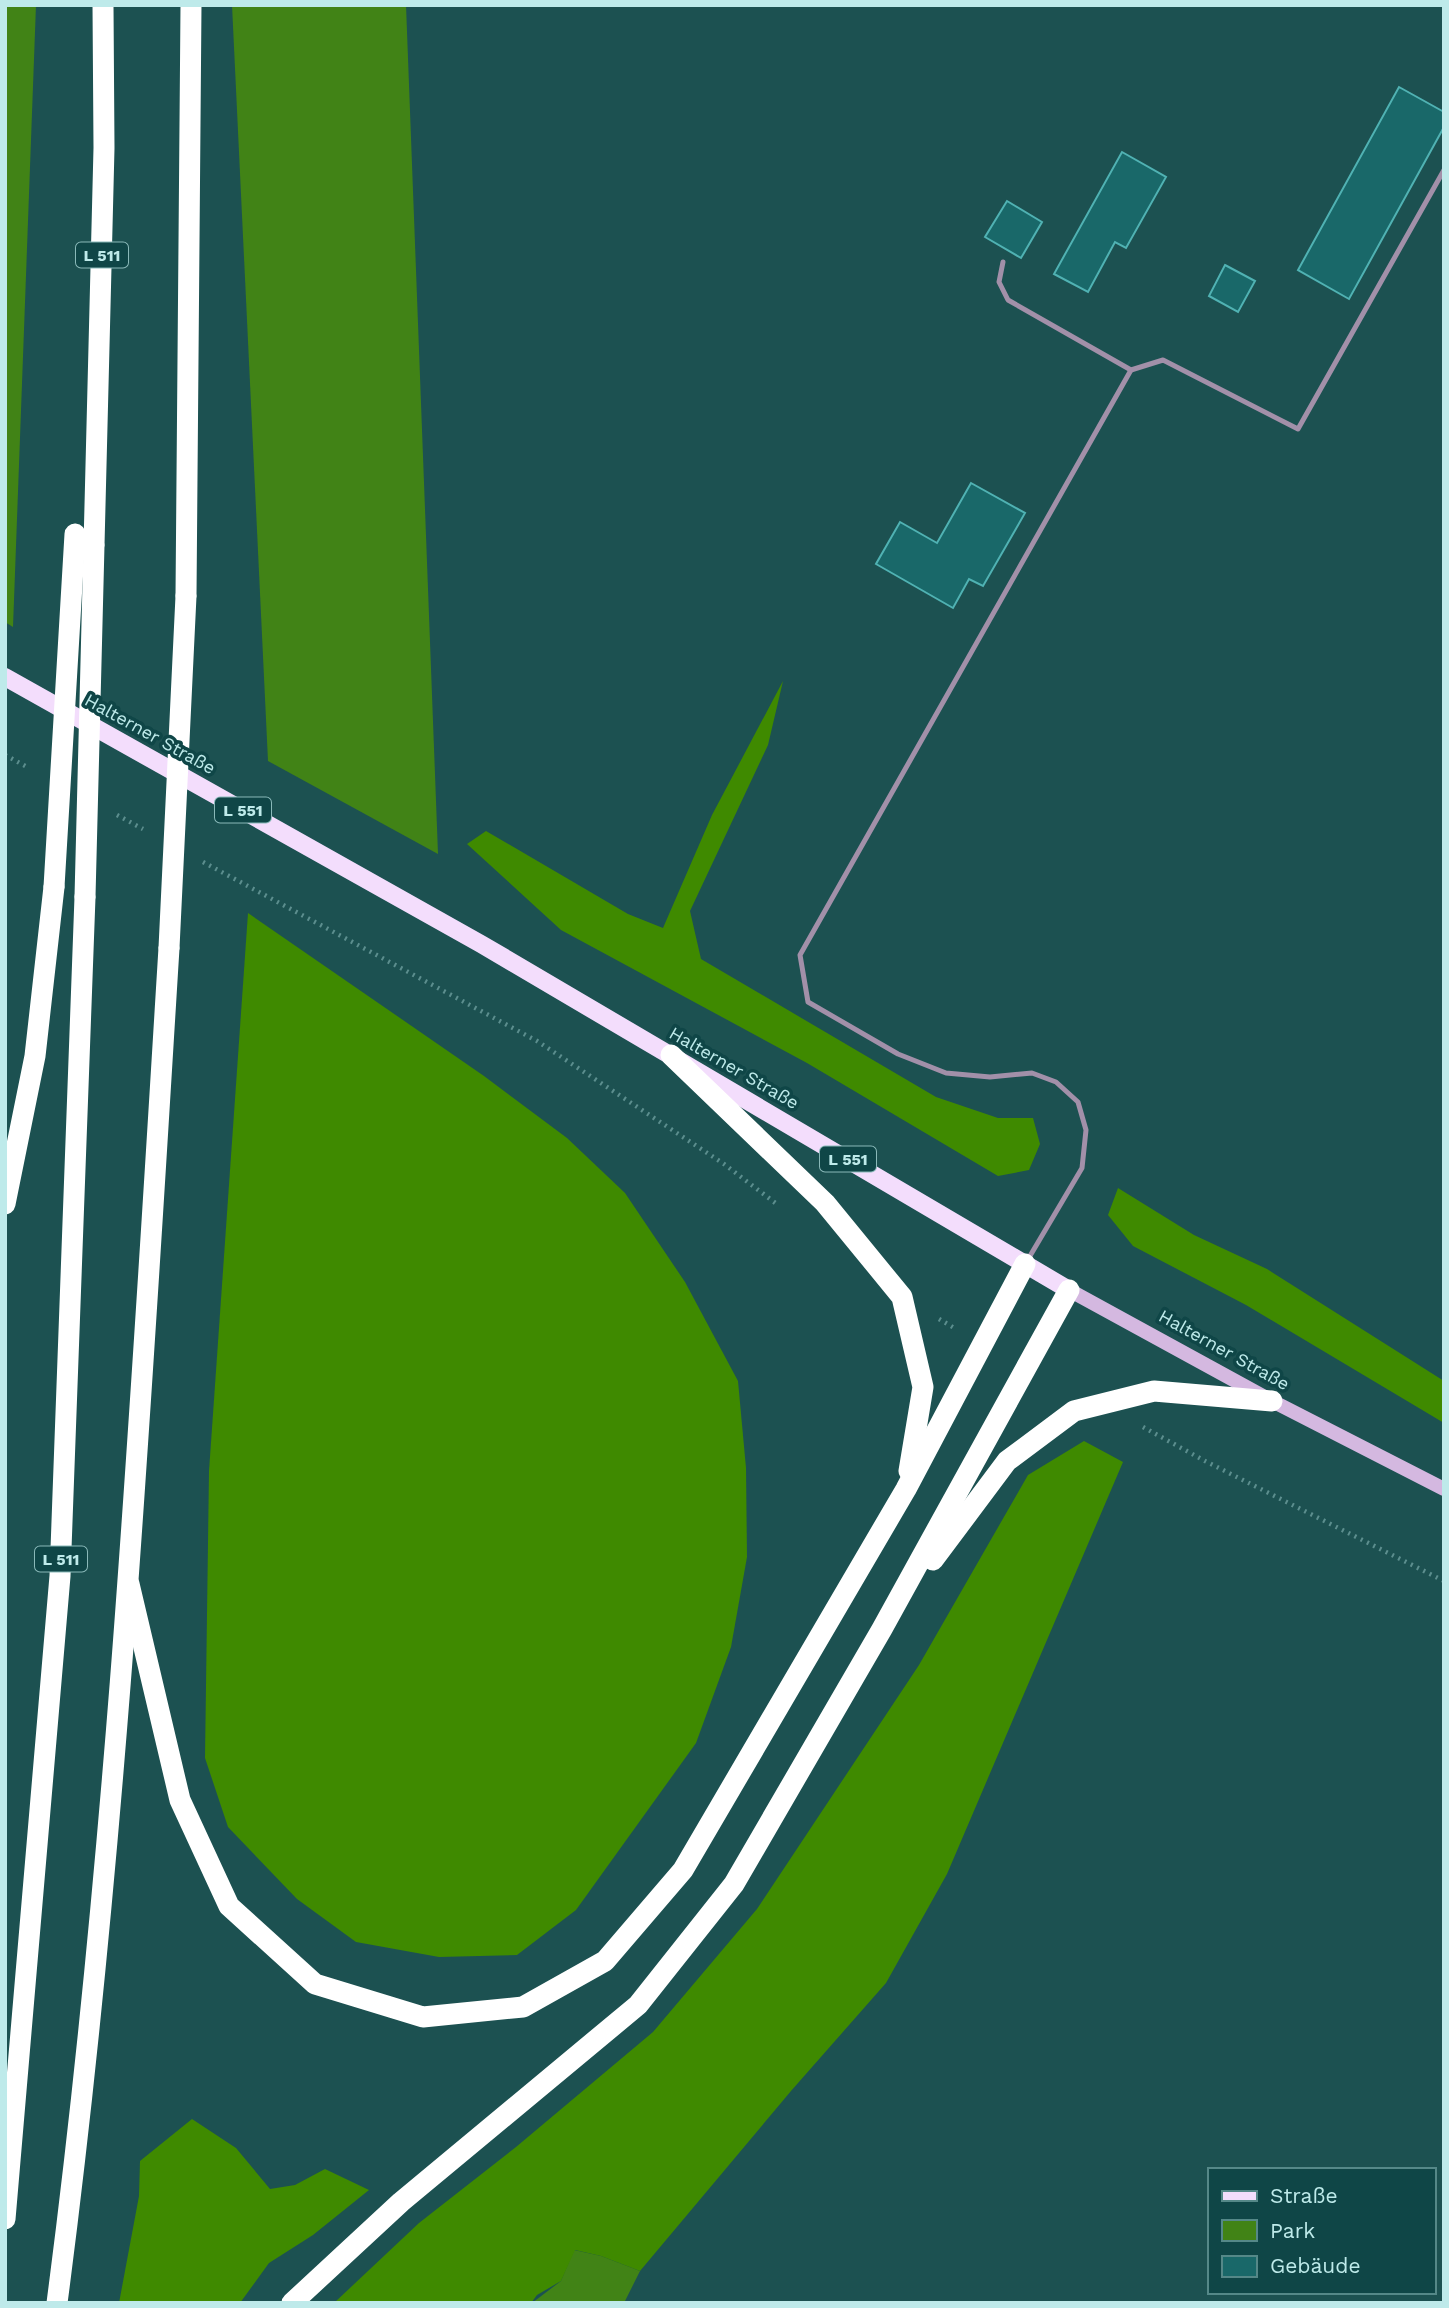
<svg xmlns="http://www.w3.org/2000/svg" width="1449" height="2308" font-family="'Work Sans',sans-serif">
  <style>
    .green { fill: #418316 }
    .forest { fill: #3f8a00 }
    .building { fill: #196869; stroke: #50b2b3; stroke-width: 2 }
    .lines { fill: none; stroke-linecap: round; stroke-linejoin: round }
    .path { stroke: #5c8e8e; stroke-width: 4.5; stroke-dasharray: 2 5; stroke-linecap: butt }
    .lane { stroke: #a290a9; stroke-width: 5 }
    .secondary { stroke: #d4b8e0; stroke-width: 14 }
    .primary { stroke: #f3ddfc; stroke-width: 18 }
    .highway { stroke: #fff; stroke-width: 21 }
    .highway-bridge { stroke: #fff; stroke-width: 21 }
    .labels { text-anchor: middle; stroke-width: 7; stroke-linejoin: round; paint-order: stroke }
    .shield { fill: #0f4647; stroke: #8ab9b9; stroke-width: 2 }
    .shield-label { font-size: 16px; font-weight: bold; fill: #beeaea }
    .street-label { font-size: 18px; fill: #beeaea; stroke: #0f4647 }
  </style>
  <rect width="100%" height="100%" fill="#1c5151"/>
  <!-- green -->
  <g class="green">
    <path d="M5,5H36L13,627L5,622Z"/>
    <path d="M232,5H406L438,854L268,761Z"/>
    <path d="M574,2250L601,2256L640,2271L624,2303H532L561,2281Z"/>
  </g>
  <!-- forest -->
  <g class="forest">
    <path d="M783,681L768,745L690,911L701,959L936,1097L998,1118H1033L1040,1144L1029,1170L998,1176L807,1063L561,930L467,844L486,831L628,914L663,928L712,815Z"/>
    <path d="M248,913L484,1076L567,1138L625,1193L685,1282L738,1381L746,1468L747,1557L731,1647L696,1743L576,1910L517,1955L439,1957L356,1942L297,1899L228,1827L205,1758L209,1471Z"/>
    <path d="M1118,1188L1194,1235L1267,1269L1444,1381V1423L1246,1305L1133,1246L1108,1215Z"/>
    <path d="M1084,1441L1123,1462L947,1874L886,1983L791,2091L640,2271L601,2256L575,2250L561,2281L537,2295L531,2303H334L419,2223L516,2147L653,2032L757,1909L919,1665L1028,1475Z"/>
    <path d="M192,2119L236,2148L270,2189L295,2185L325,2169L369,2190L313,2235L269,2263L240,2303H119L139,2196L140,2161Z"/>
  </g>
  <!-- building -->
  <g class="building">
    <path d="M1399,87L1444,112V127L1349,299L1298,270Z"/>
    <path d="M1122,152L1166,177L1126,248L1115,242L1088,292L1054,274Z"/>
    <path d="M1007,201L1042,222L1021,258L985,237Z"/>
    <path d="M1225,265L1255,281L1238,312L1209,296Z"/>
    <path d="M971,483L1025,513L983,586L969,579L953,608L876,564L900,522L937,543Z"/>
  </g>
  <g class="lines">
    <!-- path -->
    <g class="path">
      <path d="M5,755L29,768"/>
      <path d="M117,815L143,829"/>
      <path d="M203,862L537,1041L724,1164L778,1205"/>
      <path d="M939,1319L956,1329"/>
      <path d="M1143,1427L1205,1461L1444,1581"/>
    </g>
    <!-- lane -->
    <g class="lane">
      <path d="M1003,262L999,282L1008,300L1131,370"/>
      <path d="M1027,1261L1082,1168L1086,1130L1078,1102L1056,1082L1032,1073L990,1077L946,1073L898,1054L808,1002L800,955L1131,370L1163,360L1298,429L1444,170"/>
    </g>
    <!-- secondary -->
    <path class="secondary" d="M1069,1290L1272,1401L1444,1489"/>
    <!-- primary -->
    <path class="primary" d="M5,677L481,944L1069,1290"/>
    <!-- highway -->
    <g class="highway">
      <path d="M94,545L104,148L103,5"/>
      <path d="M186,596L191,5"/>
      <path d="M671,1055L825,1203L902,1297L923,1387L909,1471"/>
      <path d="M5,1204L35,1056L54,887"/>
      <path d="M933,1560L1007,1461L1074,1411L1154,1391L1272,1401"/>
      <path d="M129,1584L180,1800L229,1906L315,1984L423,2017L523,2007L605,1961L683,1870L906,1489L1025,1264"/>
      <path d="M5,2219L60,1576L85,897"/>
      <path d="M57,2303C116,1853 141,1400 169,948"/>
      <path d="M292,2303L401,2202L638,2005L734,1884L882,1629L1069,1290"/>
    </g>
    <!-- highway-bridge -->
    <g class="highway-bridge">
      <path d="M54,887L75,534"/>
      <path d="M85,897L94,545"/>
      <path d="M169,948L186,596"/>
    </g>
  </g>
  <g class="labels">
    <!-- shield labels -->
    <g class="shield">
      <rect x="76" y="242.5" width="52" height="25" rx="5"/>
      <rect x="215" y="797.5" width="56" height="25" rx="5"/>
      <rect x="820" y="1146.5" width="56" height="25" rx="5"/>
      <rect x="35" y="1546.5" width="52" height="25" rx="5"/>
    </g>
    <g class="shield-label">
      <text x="102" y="261">L 511</text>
      <text x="243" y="816">L 551</text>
      <text x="848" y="1165">L 551</text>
      <text x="61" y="1565">L 511</text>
    </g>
    <!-- street labels -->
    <g class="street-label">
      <text transform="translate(150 734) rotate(29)" y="6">Halterner Straße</text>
      <text transform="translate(734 1068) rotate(30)" y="6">Halterner Straße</text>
      <text transform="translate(1224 1350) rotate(29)" y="6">Halterner Straße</text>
    </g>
  </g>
  <!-- border -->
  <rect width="1449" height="2308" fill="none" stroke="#beeaea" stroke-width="14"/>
  <!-- legend -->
  <rect x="1208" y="2168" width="228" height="126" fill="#0f4647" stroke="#558888" stroke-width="2"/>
  <rect x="1222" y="2191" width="35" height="10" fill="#f3ddfc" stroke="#558888" stroke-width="2"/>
  <text x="1270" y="2203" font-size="21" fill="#beeaea">Straße</text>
  <rect x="1222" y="2220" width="35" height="21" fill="#418316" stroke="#558888" stroke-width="2"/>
  <text x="1270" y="2238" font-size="21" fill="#beeaea">Park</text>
  <rect x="1222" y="2256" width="35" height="21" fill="#196869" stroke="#558888" stroke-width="2"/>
  <text x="1270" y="2273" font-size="21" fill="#beeaea">Gebäude</text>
</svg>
